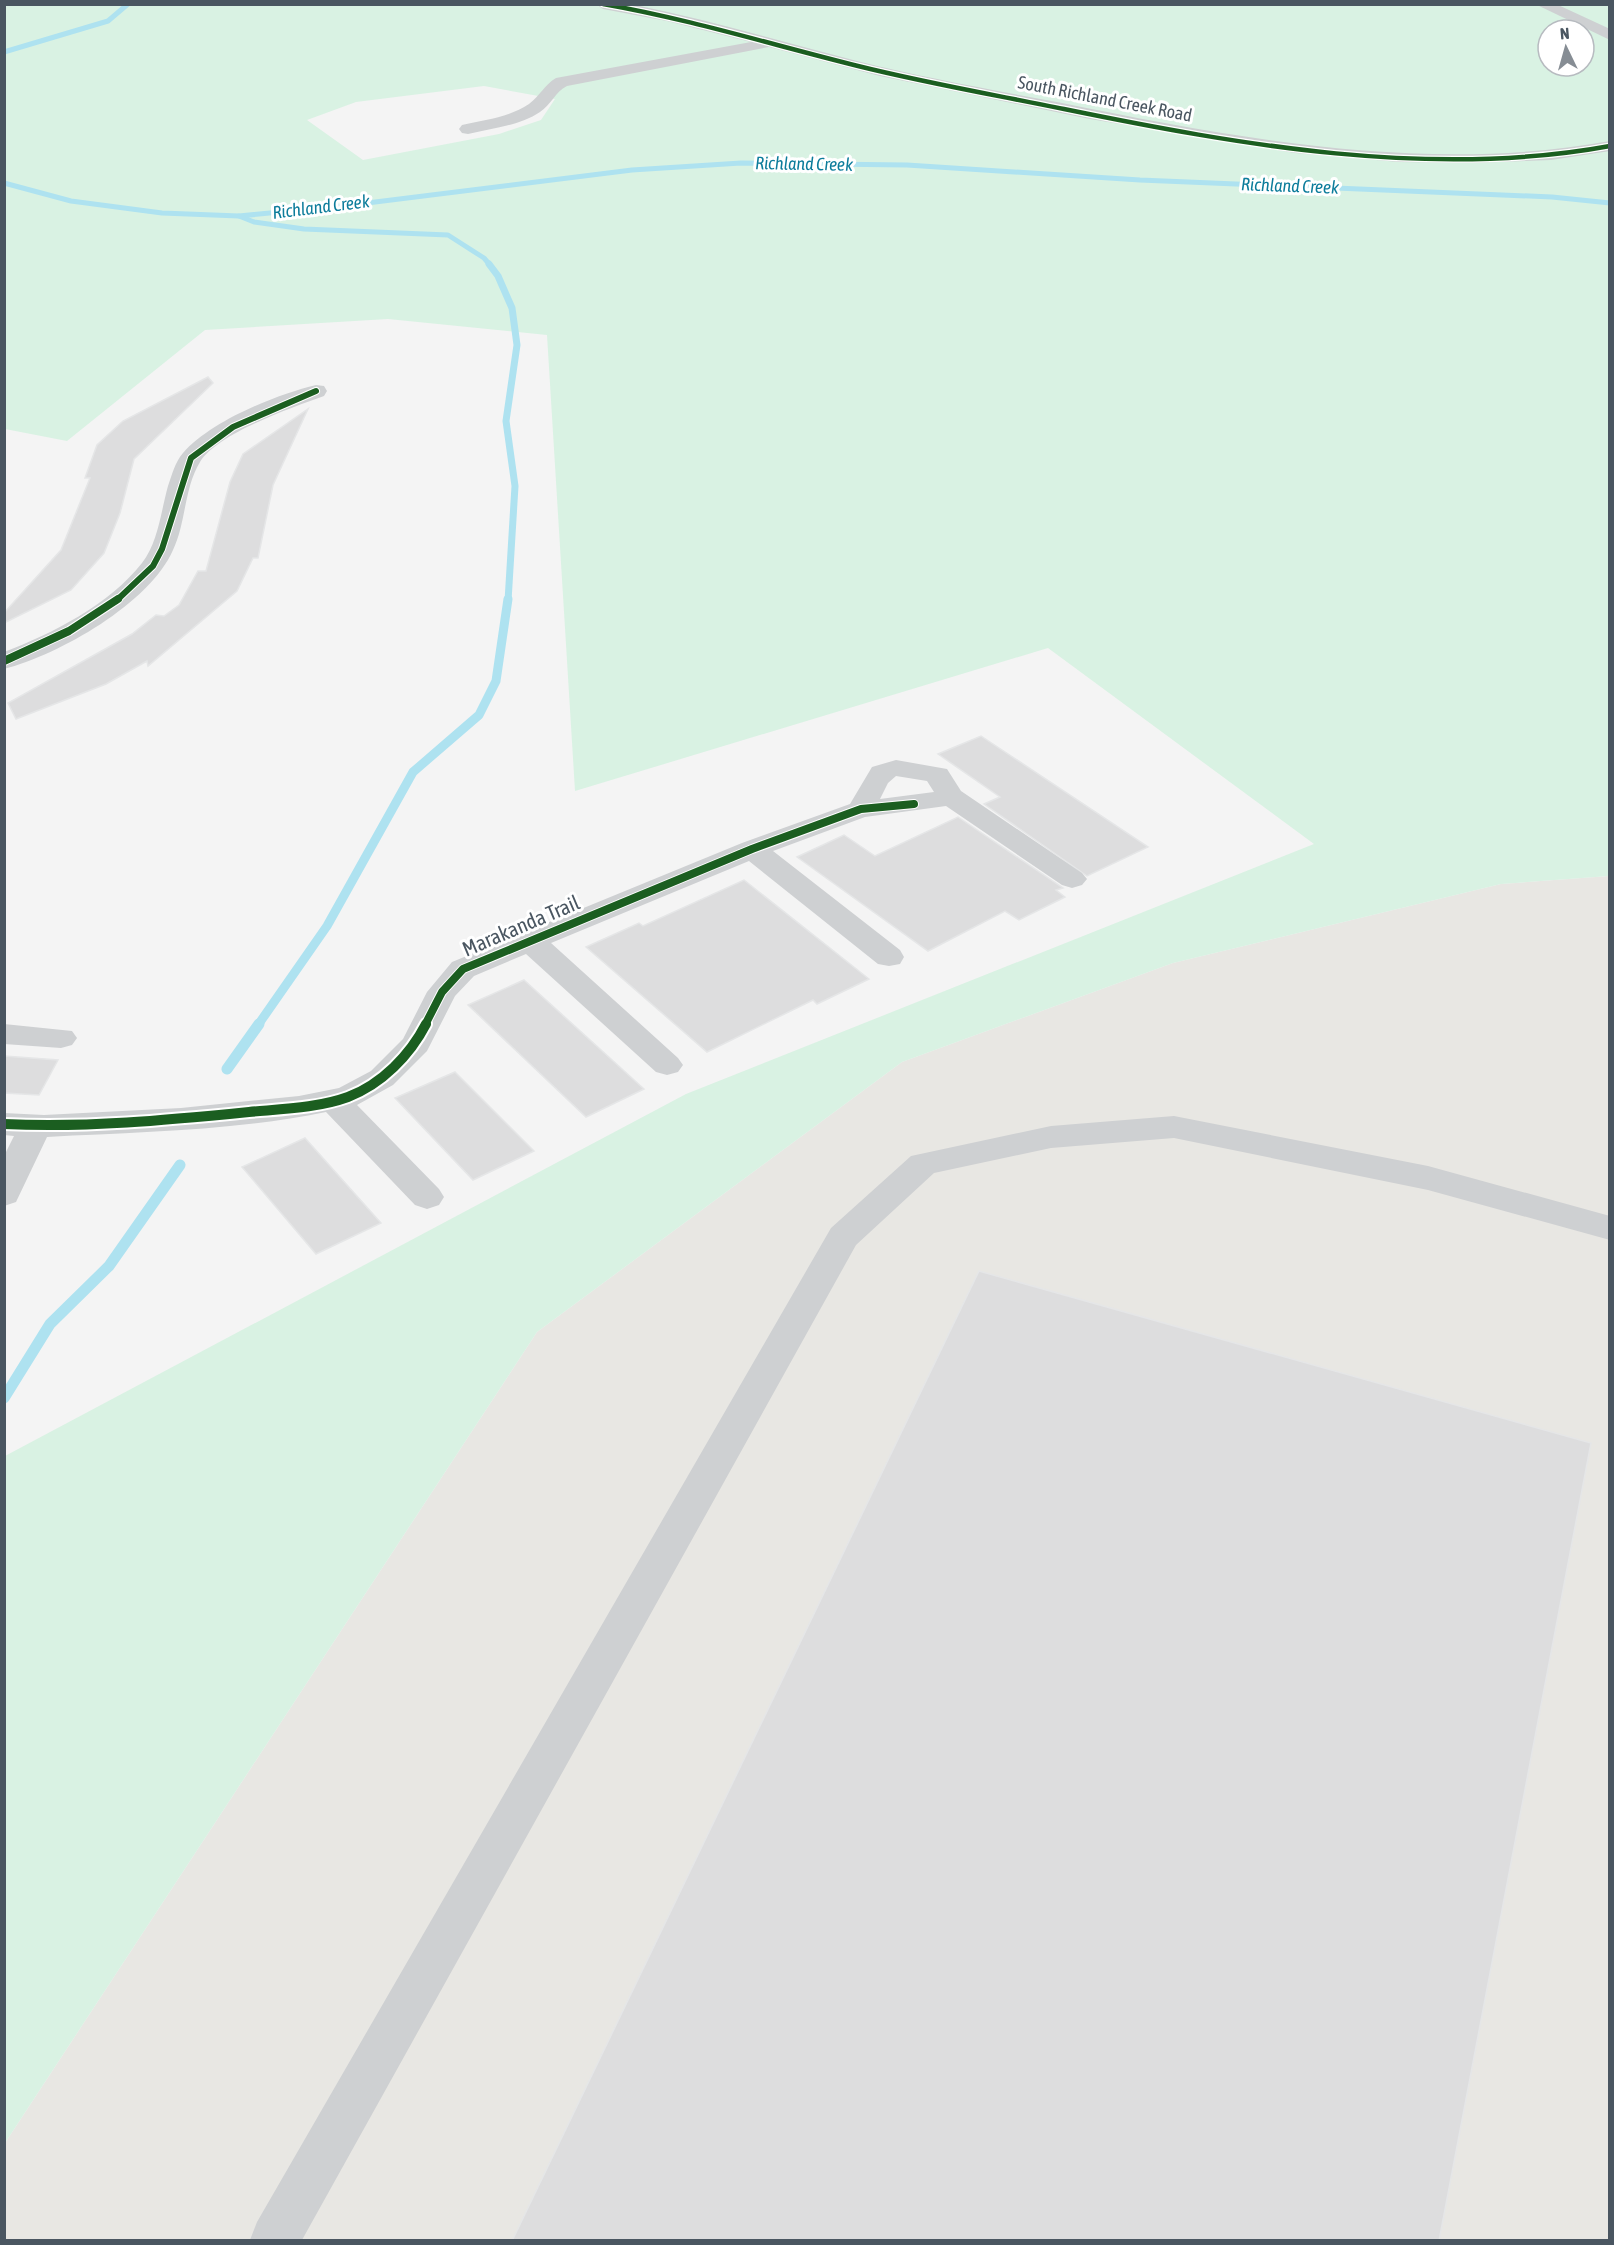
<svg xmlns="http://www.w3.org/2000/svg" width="1614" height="2245" font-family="'Asap Condensed',sans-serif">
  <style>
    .commercial { fill: #e8e7e3 }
    .green { fill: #d9f2e3; fill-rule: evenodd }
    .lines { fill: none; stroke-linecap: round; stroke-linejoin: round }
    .stream-far3 { stroke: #aee2f0; stroke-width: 5 }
    .stream-far2 { stroke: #aee2f0; stroke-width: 7 }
    .stream-far1 { stroke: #aee2f0; stroke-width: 9 }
    .stream { stroke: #aee2f0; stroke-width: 11 }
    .building { fill: #ddddde; stroke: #e5e6e7; stroke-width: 1.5 }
    .minor { fill: #ced0d2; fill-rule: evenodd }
    .cycleway-far3-casing { stroke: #fff; stroke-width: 7 }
    .cycleway-far2-casing { stroke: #fff; stroke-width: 8 }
    .cycleway-far1-casing { stroke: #fff; stroke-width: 10 }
    .cycleway-casing { stroke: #fff; stroke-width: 14 }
    .cycleway-far3 { stroke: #1b5e20; stroke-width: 4.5 }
    .cycleway-far2 { stroke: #1b5e20; stroke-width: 6 }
    .cycleway-far1 { stroke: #1b5e20; stroke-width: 8 }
    .cycleway { stroke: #1b5e20; stroke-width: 10 }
    .labels { text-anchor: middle; stroke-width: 6; stroke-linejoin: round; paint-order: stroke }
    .far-street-label { font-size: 18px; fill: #4a5661; stroke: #fff }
    .far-water-label { font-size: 18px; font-style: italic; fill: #0c7c9b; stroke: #fff }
    .street-label { font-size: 21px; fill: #4a5661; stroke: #fff }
  </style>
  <rect width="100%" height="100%" fill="#f4f4f4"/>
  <!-- commercial -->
  <path class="commercial" d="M1609,876V2240H5V2143L537,1332L902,1062L1173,963L1501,884Z"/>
  <!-- green -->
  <path class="green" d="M5,5H1609V876L1501,884L1173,963L902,1062L537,1332L5,2143V1456L686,1094L1314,844L1048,648L575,791L547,335L388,319L205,330L67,441L5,429ZM1548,30H1584V66H1548ZM484,86L555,99L541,120L499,134L363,160L307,120L356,102Z"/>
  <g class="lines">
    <!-- stream-far3 -->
    <g class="stream-far3">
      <path d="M4,52L108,21L128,4"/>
      <path d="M4,183L71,201L162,213L239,216L343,206L632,170L741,163L907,165L1140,180L1552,197L1610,203"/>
      <path d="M239,216L254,222L304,229L448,235L484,258L490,265"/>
    </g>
    <!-- stream-far2 -->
    <path class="stream-far2" d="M489,264L498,276L512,308L517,345L506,421L515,486L508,601"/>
    <!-- stream-far1 -->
    <path class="stream-far1" d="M258,1025L327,926L413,772L479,715L496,681L508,599"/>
    <!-- stream -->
    <g class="stream">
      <path d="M227,1069L259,1024"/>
      <path d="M4,1398L50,1324L109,1266L180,1165"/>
    </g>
  </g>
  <!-- building -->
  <g class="building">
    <path d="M208,377L213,383L134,459L120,513L104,553L71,590L4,623V613L61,550L90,478H85L97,445L123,421Z"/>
    <path d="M308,409L273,485L258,558H253L237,591L148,666L147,661L106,684L16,719L8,703L132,634L156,615L164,616L179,605L198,571H206L230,482L243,454Z"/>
    <path d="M981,736L1148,847L1087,876L984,804L1000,797L938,754Z"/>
    <path d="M958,817L1063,888L1056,890L1065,897L1019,920L1005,911L928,951L797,857L844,835L875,856Z"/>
    <path d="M744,880L869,979L817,1004L813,1000L707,1052L586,947L639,923L643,926Z"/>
    <path d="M524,980L644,1089L586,1117L468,1005Z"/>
    <path d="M4,1056L58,1060L39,1095L4,1093Z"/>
    <path d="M455,1072L534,1151L473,1180L395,1098Z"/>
    <path d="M305,1138L381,1223L316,1254L242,1167Z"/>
    <path d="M979,1271L1591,1443L1439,2241H512Z"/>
  </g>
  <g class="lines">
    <!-- minor -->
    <g class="minor">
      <path d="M596,4L635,5C710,20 783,42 857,61C925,78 993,90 1062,103C1239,139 1430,174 1610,141V151L1551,160L1471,163L1399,162L1295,153L1090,119L880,76L769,47L567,86C555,92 551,105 540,112C519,126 492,128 468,134L462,133L459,129L462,125C484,120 510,117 529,104C540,96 544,85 556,78L751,42L667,21L603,9Z"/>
      <path d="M1535,4H1556L1610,29V40Z"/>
      <path d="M316,385L324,386L327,391L324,396C291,408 218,433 200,462C184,488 186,523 173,550C150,603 59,655 4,669V652C52,634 110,604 142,563C158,543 161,511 168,486C172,475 175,462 183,453C211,421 275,395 316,385Z"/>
      <path d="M896,760L947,769L961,791L1082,873L1087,879L1082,885L1072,888L1062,885L946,806L865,817L773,851L900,950L904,957L900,964L889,966L878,964L749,861L551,943L678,1058L683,1065L678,1072L667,1075L656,1072L526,954L474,976L455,996L427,1051L393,1085L357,1105L439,1189L444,1197L439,1205L427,1209L415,1205L326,1112C235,1131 139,1132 47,1137L16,1202L4,1206V1156L14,1136L4,1135V1113L44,1115L181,1108L299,1096L339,1088L371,1071L403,1039L427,992L452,962L742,843L850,804L872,767ZM896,776L927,781L934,792L880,799L888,783Z"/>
      <path d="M4,1024L72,1031L77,1038L72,1045L61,1048L4,1044Z"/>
      <path d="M1174,1116L1428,1166L1610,1216V1240L1428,1190L1174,1138L1051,1148L934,1173L856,1245L302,2240H250L257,2222L831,1228L911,1156L1051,1126Z"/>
    </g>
    <defs>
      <path id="cycleway-far3" d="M603,4C689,19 773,45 858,66C926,83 995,95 1064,109C1240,145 1431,179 1610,146"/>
      <path id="cycleway-far2" d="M116,601L153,566L162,549L191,458L233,427L316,391"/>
      <g id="cycleway-far1">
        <path d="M4,661L69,631L118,599"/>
        <path d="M425,1025L442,992L463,969L752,849L861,809L914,804"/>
      </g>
      <path id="cycleway" d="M4,1124C86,1128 168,1120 249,1112C281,1109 318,1108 348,1097C382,1084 410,1055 426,1024"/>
    </defs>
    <!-- cycleway-far3 casing -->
    <use href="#cycleway-far3" class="cycleway-far3-casing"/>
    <!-- cycleway-far2 casing -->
    <use href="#cycleway-far2" class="cycleway-far2-casing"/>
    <!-- cycleway-far1 casing -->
    <use href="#cycleway-far1" class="cycleway-far1-casing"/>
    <!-- cycleway casing -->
    <use href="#cycleway" class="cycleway-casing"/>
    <!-- cycleway-far3 -->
    <use href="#cycleway-far3" class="cycleway-far3"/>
    <!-- cycleway-far2 -->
    <use href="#cycleway-far2" class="cycleway-far2"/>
    <!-- cycleway-far1 -->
    <use href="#cycleway-far1" class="cycleway-far1"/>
    <!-- cycleway -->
    <use href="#cycleway" class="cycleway"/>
  </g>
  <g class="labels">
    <!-- far-street labels -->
    <g class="far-street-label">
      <text transform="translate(1105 99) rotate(11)" y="6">South Richland Creek Road</text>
    </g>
    <!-- far-water labels -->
    <g class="far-water-label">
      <text transform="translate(804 164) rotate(1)" y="6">Richland Creek</text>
      <text transform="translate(1290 186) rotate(2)" y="6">Richland Creek</text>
      <text transform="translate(321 207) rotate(-7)" y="6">Richland Creek</text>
    </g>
    <!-- street labels -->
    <g class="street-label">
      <text transform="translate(521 926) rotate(-23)" y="7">Marakanda Trail</text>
    </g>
  </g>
  <!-- border -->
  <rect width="1614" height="2245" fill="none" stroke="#4a5661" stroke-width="12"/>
  <!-- north arrow -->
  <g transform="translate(1566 48) rotate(355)"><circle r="28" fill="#ffffff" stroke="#b7bbc0" stroke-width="1.5"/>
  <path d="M0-4.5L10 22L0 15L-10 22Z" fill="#868d94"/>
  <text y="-9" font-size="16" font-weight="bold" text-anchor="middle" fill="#4a5661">N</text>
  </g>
</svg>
